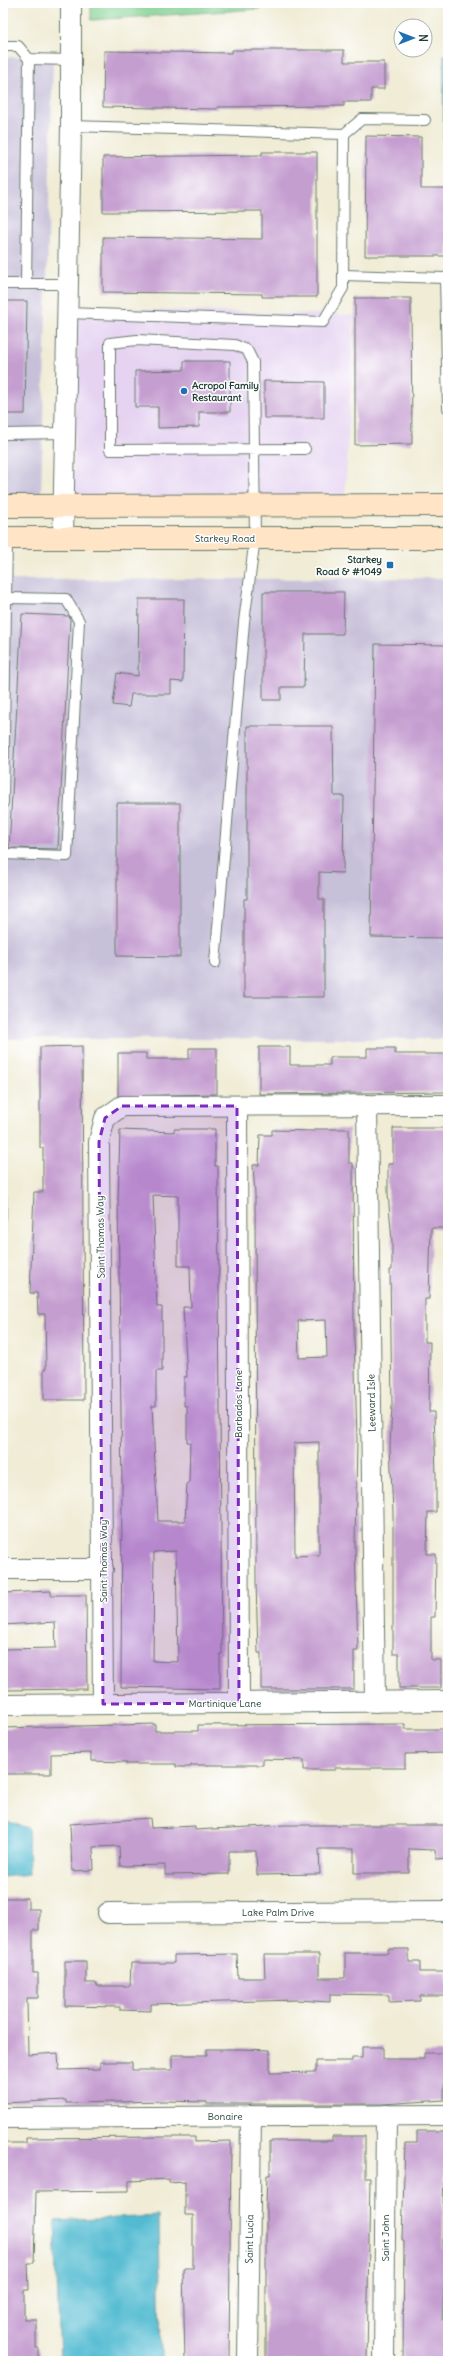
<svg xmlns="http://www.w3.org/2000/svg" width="451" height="2364" font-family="Delius,sans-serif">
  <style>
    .built { fill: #e5d3f1 }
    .industrial { fill: #c7c0d9 }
    .green { fill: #82d090; stroke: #508662 }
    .water { fill: #53bbd1; stroke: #397c82 }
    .building { fill: #c59ed0; fill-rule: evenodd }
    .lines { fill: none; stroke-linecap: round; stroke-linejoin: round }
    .service-casing { stroke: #687a6d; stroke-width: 12 }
    .minor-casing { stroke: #687a6d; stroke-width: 22 }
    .secondary-casing { stroke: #687a6d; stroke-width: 24 }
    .service { stroke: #fff; stroke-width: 10 }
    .minor { stroke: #fff; stroke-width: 20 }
    .secondary { stroke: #ffe4c6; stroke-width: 22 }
    .marked { fill: #7b2cbf; fill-opacity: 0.2; stroke: #7b2cbf; stroke-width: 3; stroke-dasharray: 8 5; stroke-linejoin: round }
    .poi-dot { fill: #1f6fb2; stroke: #fff; stroke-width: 1.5 }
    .labels { text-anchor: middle; stroke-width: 3; stroke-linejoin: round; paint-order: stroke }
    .poi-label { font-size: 10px; font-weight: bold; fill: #1f3d34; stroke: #fff; text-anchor: start }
    .street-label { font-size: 10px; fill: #1f3d34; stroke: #fff }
  </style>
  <rect width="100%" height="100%" fill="#fff"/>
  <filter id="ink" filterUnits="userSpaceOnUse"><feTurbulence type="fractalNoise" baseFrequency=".025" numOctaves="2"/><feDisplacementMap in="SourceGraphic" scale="8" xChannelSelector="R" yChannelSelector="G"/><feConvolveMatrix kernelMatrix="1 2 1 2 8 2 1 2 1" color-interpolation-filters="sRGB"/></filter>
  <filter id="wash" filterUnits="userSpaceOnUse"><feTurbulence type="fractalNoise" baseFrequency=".012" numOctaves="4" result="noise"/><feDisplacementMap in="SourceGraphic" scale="16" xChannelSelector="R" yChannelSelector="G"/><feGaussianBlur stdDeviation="0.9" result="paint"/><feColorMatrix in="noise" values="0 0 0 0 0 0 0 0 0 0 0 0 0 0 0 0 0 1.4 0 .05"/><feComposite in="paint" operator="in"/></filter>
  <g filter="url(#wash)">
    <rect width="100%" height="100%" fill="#f0ecd6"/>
    <!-- built -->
    <path class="built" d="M77,308L354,315L345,497H73Z"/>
    <!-- industrial -->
    <g class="industrial">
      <path d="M3,57L53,58L41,497H3Z"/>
      <path d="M448,578V1039H3V580Z"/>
    </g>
    <!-- green -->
    <path class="green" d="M91,3H264L259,9L91,20Z"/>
    <!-- water -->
    <g class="water">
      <path d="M444,55H448V189L443,190Z"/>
      <path d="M3,1085L5,1086L3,1402Z"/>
      <path d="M3,1820L28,1828L29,1874L3,1877Z"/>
      <path d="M159,2216L161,2360L60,2361L55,2221Z"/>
    </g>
    <g id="blocks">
      <!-- building -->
      <g class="building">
        <path d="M232,50H344V62H384V89H371V102H344V106L217,107V109L103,107L104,51L232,53Z"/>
        <path d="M366,136L421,137V189H448V256H365Z"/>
        <path d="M262,152H317V297H262V294L103,292V237L262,239V211L103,212V157L262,155Z"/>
        <path d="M355,298H411L412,444L355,445Z"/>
        <path d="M3,301H27L25,414H3Z"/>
        <path d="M184,361H230V412H199V427L158,428V407H135V371L184,370Z"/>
        <path d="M264,381L324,382V418H264Z"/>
        <path d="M263,592H344L343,634H305L304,687H281V700H263Z"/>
        <path d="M139,599H184L183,682L171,681V694H131L129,707L113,705L117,673L138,676Z"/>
        <path d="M22,614L69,616L70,619L58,849L9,848Z"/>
        <path d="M375,644L448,645L446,938L371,937Z"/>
        <path d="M247,726H333L334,796H344L343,873L319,872V899H324V997H244V899H247Z"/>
        <path d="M117,803H180V957L117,956Z"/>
        <path d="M82,1046L84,1400H44V1369H46L45,1314H38L37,1293H30L34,1192H43V1148H40V1047Z"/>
        <path d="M259,1047H290V1065H330V1057H367V1048H395V1054H448V1092L259,1094Z"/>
        <path d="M189,1048H217V1094L118,1096V1053H146V1059H189Z"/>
        <path d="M393,1128H448V1228H431L429,1299H425V1342H430L429,1412H434L436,1476V1512H428L427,1554H436L435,1617H431V1660H441V1688H399V1654H393V1512L390,1447L392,1406L390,1270H392V1242L388,1193V1164H393Z"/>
        <path d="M174,1129H215V1166H218L222,1654H220V1689L121,1687L122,1485L118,1202L120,1130L174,1132ZM153,1195L178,1196V1266H190L191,1307H183L187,1377H184V1406H187V1442H190L189,1483H187L185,1521H158L152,1406H156V1371H162V1307H157ZM176,1551L178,1662L153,1661L154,1552Z"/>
        <path d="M315,1129H349V1163H353L354,1333L357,1440L355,1546L358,1651H354V1689H261V1653H258L256,1582L255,1194L253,1165H259L260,1135H272V1130L315,1131ZM326,1320L327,1357L299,1358L298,1321ZM319,1442V1555L295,1556L294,1443Z"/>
        <path d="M51,1591V1595H86L87,1689L3,1690V1649L56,1648L55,1622L3,1625V1593Z"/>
        <path d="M155,1724V1731H198V1725L405,1724V1729H448V1753L405,1754V1768H335V1770H304V1760L263,1759V1765H191V1767H176V1764H126V1762L91,1761V1753L51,1754V1774H3V1728Z"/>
        <path d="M150,1818L151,1828L195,1826V1830L285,1825H448V1858L436,1859L435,1850L409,1849V1873H354V1849H319L320,1874L257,1875L256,1851H229V1874L165,1875V1865L120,1866L119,1846L93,1847L94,1870L72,1871L70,1824Z"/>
        <path d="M3,1898H28V1909H39V1930H33V1973H38V1998H27L28,2055L58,2053L59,2070L100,2069V2062H132V2070H172V2055H207V2049H242L270,2050V2073L316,2072V2061H352V2058H362V2047H383V2059H424V2053H445L444,2100L383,2104H207V2102L166,2101L66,2103V2100L3,2103Z"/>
        <path d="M388,1949H409V1962H420V1972H448V1996H420V2001L389,2002V1995L330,1994V2002L297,2000L151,2004V2011L120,2010V2007L65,2006V1961H86V1983H97V1986H130L131,1963H174V1955L237,1954L238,1978H265L264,1954H319V1978H345V1953H388Z"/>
        <path d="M417,2131H448V2169H444L443,2212V2247H448V2276H445L442,2320H445V2361H403L404,2240H402L405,2143H417Z"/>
        <path d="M332,2136H365V2177H370L367,2361H266V2205L267,2175H270V2141H332Z"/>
        <path d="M162,2137H195V2142L231,2141L229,2361H185L183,2268H193V2215H185V2182L169,2183V2179L129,2181V2191L36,2192L34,2263H28L29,2290H24V2319H36V2348H39V2361H3V2143H26V2138Z"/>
      </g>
    </g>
  </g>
  <g filter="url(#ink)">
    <use href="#blocks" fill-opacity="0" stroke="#687a6d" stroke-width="1"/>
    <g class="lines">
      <defs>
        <g id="service">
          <path d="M3,46H18L29,59L71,60"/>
          <path d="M344,134L362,119L425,120"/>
          <path d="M343,275L445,278L448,408"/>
          <path d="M3,284H68"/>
          <path d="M26,284L29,59"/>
          <path d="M67,313L323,322L343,288L344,134L71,126"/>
          <path d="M3,434L65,433"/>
          <path d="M3,803L7,538"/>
          <path d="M3,854L67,856L79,621L66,599L7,598"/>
          <path d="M215,963L244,622L255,538L253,362L247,350L235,345L137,340L110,343V450L305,449"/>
        </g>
        <g id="minor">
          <path d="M63,538L71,126V3"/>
          <path d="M367,1105L375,1702"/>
          <path d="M237,1106L239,1703"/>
          <path d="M3,1569H103"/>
          <path d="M103,1704L99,1142L105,1118L122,1106L448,1105"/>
          <path d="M3,1705L448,1701"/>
          <path d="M108,1913L448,1911"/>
          <path d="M3,2118L448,2115"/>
          <path d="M248,2361L251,2116"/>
          <path d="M384,2361L386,2115"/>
        </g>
        <g id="secondary">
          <path d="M3,506L448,505"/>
          <path d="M3,538H448"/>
        </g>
      </defs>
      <!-- service casing -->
      <use href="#service" class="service-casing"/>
      <!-- minor casing -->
      <use href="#minor" class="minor-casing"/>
      <!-- secondary casing -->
      <use href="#secondary" class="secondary-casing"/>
      <!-- service -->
      <use href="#service" class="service"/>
      <!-- minor -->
      <use href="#minor" class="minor"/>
      <!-- secondary -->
      <use href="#secondary" class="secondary"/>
    </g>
  </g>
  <!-- marked area -->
  <path class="marked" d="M122,1106H237L239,1703L103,1704L99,1142L105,1118Z"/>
  <!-- markers -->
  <g class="poi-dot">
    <circle cx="184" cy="391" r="4"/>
    <rect x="386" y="561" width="8" height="8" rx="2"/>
  </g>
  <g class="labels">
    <!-- poi labels -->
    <g class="poi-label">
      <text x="192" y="389">Acropol Family<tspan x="192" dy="12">Restaurant</tspan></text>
      <text x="382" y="563" text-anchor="end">Starkey<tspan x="382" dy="12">Road &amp; #1049</tspan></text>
    </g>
    <!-- street labels -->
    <g class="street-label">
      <text x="225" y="542">Starkey Road</text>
      <text transform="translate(100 1237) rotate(-91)" y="4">Saint Thomas Way</text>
      <text transform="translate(371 1403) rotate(-91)" y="4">Leeward Isle</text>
      <text transform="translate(238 1404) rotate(-90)" y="4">Barbados Lane</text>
      <text transform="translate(103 1561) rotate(-90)" y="4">Saint Thomas Way</text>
      <text x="225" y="1707">Martinique Lane</text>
      <text x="278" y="1916">Lake Palm Drive</text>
      <text x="225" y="2120">Bonaire</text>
      <text transform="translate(385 2238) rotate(-90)" y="4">Saint John</text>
      <text transform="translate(249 2239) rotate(-89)" y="4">Saint Lucia</text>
    </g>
  </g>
  <!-- margin -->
  <rect width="451" height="2364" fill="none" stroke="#fff" stroke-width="16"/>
  <!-- north arrow -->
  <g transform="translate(413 38) rotate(90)"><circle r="19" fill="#ffffff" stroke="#a5b1ae"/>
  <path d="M0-3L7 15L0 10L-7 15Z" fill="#1f6fb2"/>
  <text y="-6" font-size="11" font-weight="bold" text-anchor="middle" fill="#1f3d34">N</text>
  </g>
</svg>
